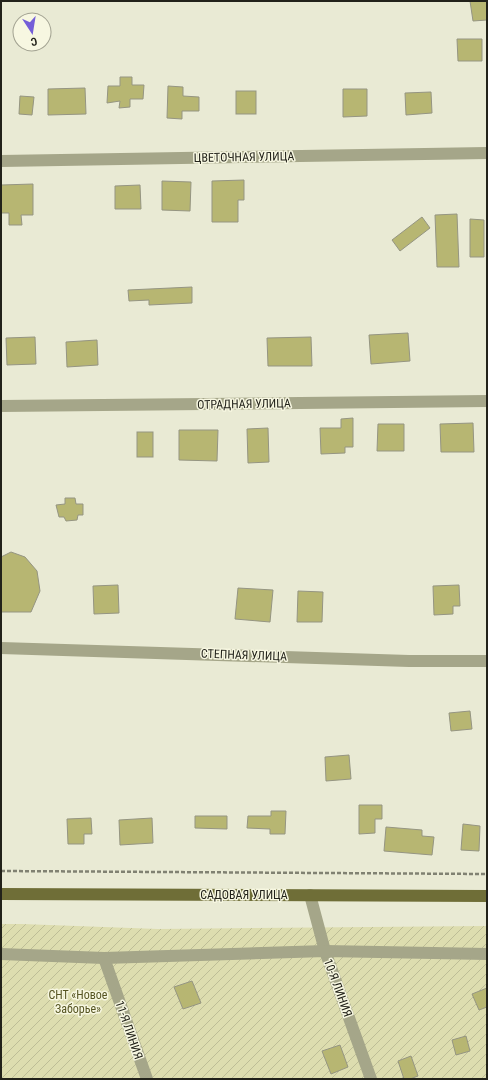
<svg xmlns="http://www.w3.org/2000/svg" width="488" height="1080" font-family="'Roboto Condensed',sans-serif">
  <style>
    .garden { fill: url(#garden-furrows) }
    .building { fill: #b7b672; stroke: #959582 }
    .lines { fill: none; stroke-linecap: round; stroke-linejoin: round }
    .path { stroke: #808172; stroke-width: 2.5; stroke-dasharray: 4 2; stroke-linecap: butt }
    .minor { stroke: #a5a689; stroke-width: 12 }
    .major { stroke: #6f6e37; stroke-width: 12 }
    .labels { text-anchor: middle; stroke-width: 3; stroke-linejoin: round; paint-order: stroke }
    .street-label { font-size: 12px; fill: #22221a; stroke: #f7f7e1 }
    .park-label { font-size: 12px; fill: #555421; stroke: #f7f7e1 }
  </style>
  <defs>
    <pattern id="garden-furrows" width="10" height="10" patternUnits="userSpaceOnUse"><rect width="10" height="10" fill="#ddddaf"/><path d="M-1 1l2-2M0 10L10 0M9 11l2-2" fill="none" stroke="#bdbd96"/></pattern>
  </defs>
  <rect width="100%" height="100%" fill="#e9ead4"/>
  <!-- garden -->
  <path class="garden" d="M1,924H22L158,929L487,926V1079H1Z"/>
  <!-- building -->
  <g class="building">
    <path d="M470,1H487V20L473,21Z"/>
    <path d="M457,39H482V61H458Z"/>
    <path d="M120,77H132V85H144L143,99H130V107L119,108L120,101L107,103L108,86H120Z"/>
    <path d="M168,86L183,87V96L199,97V111H182V119L167,118Z"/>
    <path d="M85,88L86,114L48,115V89Z"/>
    <path d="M343,89H367V116L343,117Z"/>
    <rect x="236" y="91" width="20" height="23"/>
    <path d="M431,92L432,113L406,115L405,93Z"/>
    <path d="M20,96L34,97L32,115L19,114Z"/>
    <path d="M244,180V200H238V222H212V181Z"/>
    <path d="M162,181L191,182L190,211L162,210Z"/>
    <path d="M33,184V215H21L22,225H9V213H1V185Z"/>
    <path d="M140,185L141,209H115V186Z"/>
    <path d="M457,214L459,267H437L435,215Z"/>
    <path d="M422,217L430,228L400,251L392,240Z"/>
    <path d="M470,219L484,220V257H470Z"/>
    <path d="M192,287V303L149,305V300L129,301L128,290Z"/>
    <path d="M408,333L410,361L371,364L369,335Z"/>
    <path d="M35,337L36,364L7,365L6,338Z"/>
    <path d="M311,337L312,366H268L267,338Z"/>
    <path d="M97,340L98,365L67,367L66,342Z"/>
    <path d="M353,418V447H345V453L321,454L320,428H341V419Z"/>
    <path d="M473,423L474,452H441L440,424Z"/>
    <path d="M378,424H404V451H377Z"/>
    <path d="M268,428L269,462L248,463L247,429Z"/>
    <path d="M179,430H218L217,461L179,460Z"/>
    <rect x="137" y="432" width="16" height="25"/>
    <path d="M65,498H75L76,504H83V515H78L77,520L66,521L64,517H59L56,505L65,504Z"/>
    <path d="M11,552L25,557L37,571L40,591L31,612H1V557Z"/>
    <path d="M118,585L119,613L94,614L93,586Z"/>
    <path d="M459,585L460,606H453V614L434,615L433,586Z"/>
    <path d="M238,588L273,590L270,622L235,619Z"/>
    <path d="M298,591L323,592L322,622H297Z"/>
    <path d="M470,711L472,729L451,731L449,713Z"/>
    <path d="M349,755L351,779L326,781L325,757Z"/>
    <path d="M359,805H382V819H375V833L359,834Z"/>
    <path d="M271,811H286L285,834H270V829L247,828L248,816H271Z"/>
    <path d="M195,816H227V829L195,828Z"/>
    <path d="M91,818L92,834H84V844H68L67,819Z"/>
    <path d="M152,818L153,843L120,845L119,820Z"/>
    <path d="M463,824L480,826L479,851L461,850Z"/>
    <path d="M386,827L422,830V836L434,837L432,855L384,851Z"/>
    <path d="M192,981L201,1003L183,1009L174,987Z"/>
    <path d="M487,988V1007L479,1010L472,994Z"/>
    <path d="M466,1036L470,1051L456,1055L452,1040Z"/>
    <path d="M340,1045L348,1067L331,1074L322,1051Z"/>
    <path d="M411,1056L418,1076L410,1079H404L398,1061Z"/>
  </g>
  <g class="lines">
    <!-- path -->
    <path class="path" d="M1,871L487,874"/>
    <!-- minor -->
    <g class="minor">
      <path d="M1,161L487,153"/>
      <path d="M1,406L487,401"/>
      <path d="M1,648L409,661H487"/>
      <path d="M310,895L325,951L371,1079"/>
      <path d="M1,954L104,958L325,951L487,954"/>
      <path d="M104,958L147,1079"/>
    </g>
    <!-- major -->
    <path class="major" d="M1,894L487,896"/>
  </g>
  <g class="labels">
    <!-- street labels -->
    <g class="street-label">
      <text transform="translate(244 157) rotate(-1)" y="4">ЦВЕТОЧНАЯ УЛИЦА</text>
      <text transform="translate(244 404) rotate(-1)" y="4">ОТРАДНАЯ УЛИЦА</text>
      <text transform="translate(244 655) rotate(2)" y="4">СТЕПНАЯ УЛИЦА</text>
      <text x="244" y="899">САДОВАЯ УЛИЦА</text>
      <text transform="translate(338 988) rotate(70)" y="4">10-Я ЛИНИЯ</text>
      <text transform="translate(129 1030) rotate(71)" y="4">11-Я ЛИНИЯ</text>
    </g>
    <!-- park labels -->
    <g class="park-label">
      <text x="78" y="999">СНТ «Новое<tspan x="78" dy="14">Заборье»</tspan></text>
    </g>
  </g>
  <!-- border -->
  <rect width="488" height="1080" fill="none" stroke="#22221a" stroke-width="4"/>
  <!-- north arrow -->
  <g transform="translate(32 32) rotate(168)"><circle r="19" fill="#f7f7e1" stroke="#a2a291"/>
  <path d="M0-3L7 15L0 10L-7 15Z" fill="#745ed8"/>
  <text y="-6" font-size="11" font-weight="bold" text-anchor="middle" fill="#22221a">С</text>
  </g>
</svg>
